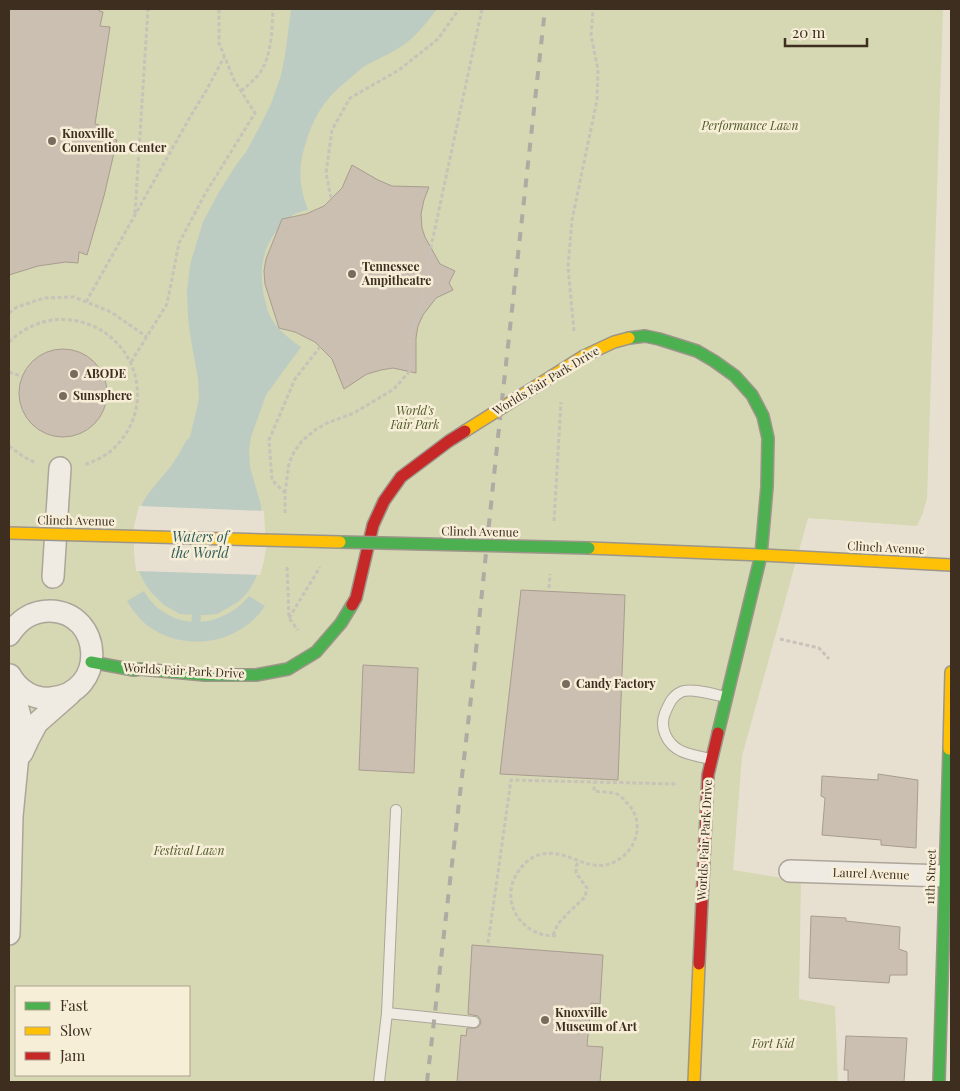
<svg xmlns="http://www.w3.org/2000/svg" width="960" height="1091" font-family="'Playfair Display',serif">
  <style>
    .green { fill: #d6d7b3; fill-rule: evenodd }
    .water { fill: #bcccc2 }
    .pier { fill: #e7e0d1 }
    .lines { fill: none; stroke-linecap: round; stroke-linejoin: round }
    .stream { stroke: #bcccc2; stroke-width: 9 }
    .building { fill: #cbbfb2; stroke: #a89c90 }
    .lane-casing { stroke: #ada599; stroke-width: 12 }
    .street-casing { stroke: #ada599; stroke-width: 24 }
    .fast-casing { stroke: #9c958a; stroke-width: 14 }
    .slow-casing { stroke: #9c958a; stroke-width: 14 }
    .jam-casing { stroke: #9c958a; stroke-width: 14 }
    .path { stroke: #c8c2b9; stroke-width: 3; stroke-dasharray: 4 2.5; stroke-linecap: butt }
    .lane { stroke: #efebe3; stroke-width: 10 }
    .street { stroke: #efebe3; stroke-width: 21 }
    .fast { stroke: #4caf50; stroke-width: 11 }
    .slow { stroke: #ffc107; stroke-width: 11 }
    .jam { stroke: #c62828; stroke-width: 11 }
    .rail { stroke: #afaaa2; stroke-width: 4; stroke-dasharray: 9 9; stroke-linecap: butt }
    .fast-bridge-casing { stroke: #9c958a; stroke-width: 14; stroke-linecap: butt }
    .slow-bridge-casing { stroke: #9c958a; stroke-width: 14; stroke-linecap: butt }
    .fast-bridge { stroke: #4caf50; stroke-width: 11 }
    .slow-bridge { stroke: #ffc107; stroke-width: 11 }
    .poi-dot { fill: #786c5e; stroke: #f7eed8; stroke-width: 2 }
    .labels { text-anchor: middle; stroke-width: 5; stroke-linejoin: round; paint-order: stroke }
    .park-label { font-size: 12px; font-style: italic; fill: #4d5a26; stroke: #f7eed8 }
    .poi-label { font-size: 12px; font-weight: bold; fill: #3d2e20; stroke: #f7eed8; text-anchor: start }
    .street-label { font-size: 12px; fill: #3d2e20; stroke: #f7eed8 }
    .water-label { font-size: 14px; font-style: italic; fill: #2f5d5a; stroke: #f7eed8 }
  </style>
  <rect width="100%" height="100%" fill="#e7e0d1"/>
  <!-- green -->
  <path class="green" d="M9,9H943L927,498L923,513L917,526L808,518L742,756L733,870L801,881L799,999L835,1006L838,1082H9ZM16,987H189V1075H16Z"/>
  <!-- water -->
  <g class="water">
    <path d="M291,9H437C428,21 419,33 406,43C393,53 377,59 363,67C358,71 353,76 348,80C327,97 316,112 307,139C298,165 298,184 308,210C303,211 298,212 293,215C288,218 283,223 279,228C262,247 259,271 264,296C266,305 268,314 273,321C280,332 291,340 301,347L266,395L251,437L249,451L250,467L261,505L263,547L262,561L256,578L248,592L238,602L217,614L206,615L180,614L164,605L150,591L144,582L139,571L137,562V526L142,504L148,494L171,466L179,454L186,441L190,437L199,399L198,379L190,334L188,316L187,291L189,274L191,261L203,222L219,192L236,165L246,152L259,128L271,104L281,75L285,56Z"/>
    <path d="M144,591C149,599 154,606 162,611C190,631 228,622 249,596L265,606C238,647 177,654 141,620C136,614 131,608 127,601Z"/>
  </g>
  <!-- pier -->
  <path class="pier" d="M139,506L264,511L266,548L264,561L260,575L136,571L134,552V526Z"/>
  <g class="lines">
    <!-- stream -->
    <path class="stream" d="M196,623L197,603"/>
  </g>
  <!-- building -->
  <g class="building">
    <path d="M9,9H99V11L103,12L100,26L110,27L95,124L99,125L97,136L117,140L104,196L87,255L79,252L78,263L66,262L38,266L9,275Z"/>
    <path d="M352,165L378,180L392,186L429,187L424,200L421,214L422,228L425,237L440,264L455,271L449,283L453,290L436,298L423,315L418,326L416,338V373L393,368L381,370L367,374L344,389L332,359L315,342L295,332L279,328L265,284L264,271L266,259L282,219L306,214L324,206L342,188Z"/>
    <circle cx="63" cy="393" r="44"/>
    <path d="M521,590L625,595L618,780L500,774Z"/>
    <path d="M363,665L418,668L414,773L359,770Z"/>
    <path d="M878,774L918,780L916,848L881,845V840L822,835L825,798L821,796L822,776L878,780Z"/>
    <path d="M811,916L846,918V921L900,927L899,949L907,952V975H890L889,983L809,978Z"/>
    <path d="M472,945L603,955L600,1004L591,1003L587,1046L603,1047L600,1082H457L461,1035L466,1036L467,1028H476L479,1026L481,1023L480,1019L478,1016L468,1014Z"/>
    <path d="M846,1036L907,1038L904,1082H848V1070H844Z"/>
  </g>
  <g class="lines">
    <defs>
      <g id="lane">
        <path d="M711,759C701,757 690,755 681,751C667,744 659,728 665,713C669,704 672,696 681,692C690,687 716,695 726,697"/>
        <path d="M387,1013L474,1022"/>
        <path d="M379,1082L387,1013L396,810"/>
      </g>
      <g id="street">
        <path d="M53,577L60,468"/>
        <path d="M9,635C19,620 31,611 50,611C103,612 108,693 51,698C34,700 18,690 10,675"/>
        <path d="M22,753L28,740L37,723L70,694"/>
        <path d="M790,871L945,876"/>
        <path d="M9,934L12,816L20,735V716L10,677"/>
      </g>
      <g id="fast">
        <path d="M629,338L645,336L659,339L697,351L714,361L735,376L752,395L763,416L768,438L767,487L761,555L718,733"/>
        <path d="M91,662L134,670L140,669L205,675H256L288,669L316,652L341,623L352,605"/>
        <path d="M939,1082L949,749"/>
      </g>
      <g id="slow">
        <path d="M465,431L584,356L614,342L629,338"/>
        <path d="M589,548L761,555L951,565"/>
        <path d="M949,749L951,672"/>
        <path d="M694,1082L699,964"/>
      </g>
      <g id="jam">
        <path d="M352,605L356,598L373,525L384,501L401,477L449,441L465,431"/>
        <path d="M699,964L708,775L718,733"/>
      </g>
    </defs>
    <!-- lane casing -->
    <use href="#lane" class="lane-casing"/>
    <!-- street casing -->
    <use href="#street" class="street-casing"/>
    <!-- fast casing -->
    <use href="#fast" class="fast-casing"/>
    <!-- slow casing -->
    <use href="#slow" class="slow-casing"/>
    <!-- jam casing -->
    <use href="#jam" class="jam-casing"/>
    <!-- path -->
    <g class="path">
      <path d="M241,91C248,85 256,79 261,71C272,53 272,29 273,9"/>
      <path d="M331,198L326,173L332,130L350,98L399,70L438,39L459,9"/>
      <path d="M135,213L148,9"/>
      <path d="M86,302L190,117L206,91L224,57"/>
      <path d="M9,313L17,307L44,298L74,297L111,312L147,337"/>
      <path d="M574,331L568,267L572,220L597,100L598,70L591,35L593,9"/>
      <path d="M9,342C26,326 47,317 71,320C134,328 161,404 113,449C105,457 94,461 84,465"/>
      <path d="M131,362L167,304L179,243L205,194L255,113L234,80L219,43V9"/>
      <path d="M9,372L21,376"/>
      <path d="M9,446L24,457L36,463"/>
      <path d="M285,493L289,463L294,452L302,441L315,430L327,423L354,413L394,389L409,372L412,358L410,351V335L413,325L422,303L431,247L482,9"/>
      <path d="M285,513V493L272,480L269,440L295,379L320,347"/>
      <path d="M554,521L561,402"/>
      <path d="M287,567L289,618L298,630"/>
      <path d="M549,588L550,574"/>
      <path d="M289,618L320,567"/>
      <path d="M780,639L819,648L829,659"/>
      <path d="M553,935L558,924L568,913L585,897L587,888L576,873V866L579,861"/>
      <path d="M556,936C551,935 546,936 541,934C530,931 518,921 514,910C509,900 510,886 515,877C520,868 526,860 536,856C567,844 587,877 616,861C637,850 645,822 628,804C625,801 621,796 617,794C610,792 601,792 594,791V783"/>
      <path d="M488,943L511,780L677,784"/>
    </g>
    <!-- lane -->
    <use href="#lane" class="lane"/>
    <!-- street -->
    <use href="#street" class="street"/>
    <!-- fast -->
    <use href="#fast" class="fast"/>
    <!-- slow -->
    <use href="#slow" class="slow"/>
    <!-- jam -->
    <use href="#jam" class="jam"/>
    <!-- rail -->
    <path class="rail" d="M427,1082L472,689L498,437L545,9"/>
    <defs>
      <path id="fast-bridge" d="M340,542L589,548"/>
      <path id="slow-bridge" d="M9,533L340,542"/>
    </defs>
    <!-- fast-bridge casing -->
    <use href="#fast-bridge" class="fast-bridge-casing"/>
    <!-- slow-bridge casing -->
    <use href="#slow-bridge" class="slow-bridge-casing"/>
    <!-- fast-bridge -->
    <use href="#fast-bridge" class="fast-bridge"/>
    <!-- slow-bridge -->
    <use href="#slow-bridge" class="slow-bridge"/>
  </g>
  <!-- markers -->
  <g class="poi-dot">
    <circle cx="52" cy="141" r="5"/>
    <circle cx="352" cy="274" r="5"/>
    <circle cx="74" cy="374" r="5"/>
    <circle cx="63" cy="396" r="5"/>
    <circle cx="566" cy="684" r="5"/>
    <circle cx="545" cy="1020" r="5"/>
  </g>
  <g class="labels">
    <!-- park labels -->
    <g class="park-label">
      <text x="750" y="130">Performance Lawn</text>
      <text x="415" y="415">World's<tspan x="415" dy="14">Fair Park</tspan></text>
      <text x="189" y="855">Festival Lawn</text>
      <text x="773" y="1048">Fort Kid</text>
    </g>
    <!-- poi labels -->
    <g class="poi-label">
      <text x="62" y="138">Knoxville<tspan x="62" dy="14">Convention Center</tspan></text>
      <text x="362" y="271">Tennessee<tspan x="362" dy="14">Ampitheatre</tspan></text>
      <text x="84" y="378">ABODE</text>
      <text x="73" y="400">Sunsphere</text>
      <text x="576" y="688">Candy Factory</text>
      <text x="555" y="1017">Knoxville<tspan x="555" dy="14">Museum of Art</tspan></text>
    </g>
    <!-- street labels -->
    <g class="street-label">
      <text transform="translate(546 381) rotate(-31)" y="4">Worlds Fair Park Drive</text>
      <text transform="translate(76 521) rotate(1)" y="4">Clinch Avenue</text>
      <text transform="translate(480 532) rotate(1)" y="4">Clinch Avenue</text>
      <text transform="translate(886 548) rotate(3)" y="4">Clinch Avenue</text>
      <text transform="translate(184 671) rotate(3)" y="4">Worlds Fair Park Drive</text>
      <text transform="translate(705 840) rotate(-87)" y="4">Worlds Fair Park Drive</text>
      <text transform="translate(871 874) rotate(2)" y="4">Laurel Avenue</text>
      <text transform="translate(931 877) rotate(-88)" y="4">11th Street</text>
    </g>
    <!-- water labels -->
    <g class="water-label">
      <text x="200" y="542">Waters of<tspan x="200" dy="16">the World</tspan></text>
    </g>
  </g>
  <!-- border -->
  <rect width="960" height="1091" fill="none" stroke="#3d2e20" stroke-width="20"/>
  <!-- legend -->
  <rect x="15" y="986" width="175" height="90" fill="#f7eed8" stroke="#ada18e"/>
  <rect x="25" y="1002" width="25" height="8" fill="#4caf50" stroke="#ada18e"/>
  <text x="60" y="1011" font-size="15" fill="#3d2e20">Fast</text>
  <rect x="25" y="1027" width="25" height="8" fill="#ffc107" stroke="#ada18e"/>
  <text x="60" y="1036" font-size="15" fill="#3d2e20">Slow</text>
  <rect x="25" y="1052" width="25" height="8" fill="#c62828" stroke="#ada18e"/>
  <text x="60" y="1061" font-size="15" fill="#3d2e20">Jam</text>
  <!-- scale -->
  <path d="M785 38v8h82v-8" fill="none" stroke="#3d2e20" stroke-width="2.5"/>
  <text x="792" y="38" font-size="15" fill="#3d2e20" stroke="#f7eed8" stroke-width="4" paint-order="stroke">20 m</text>
</svg>
